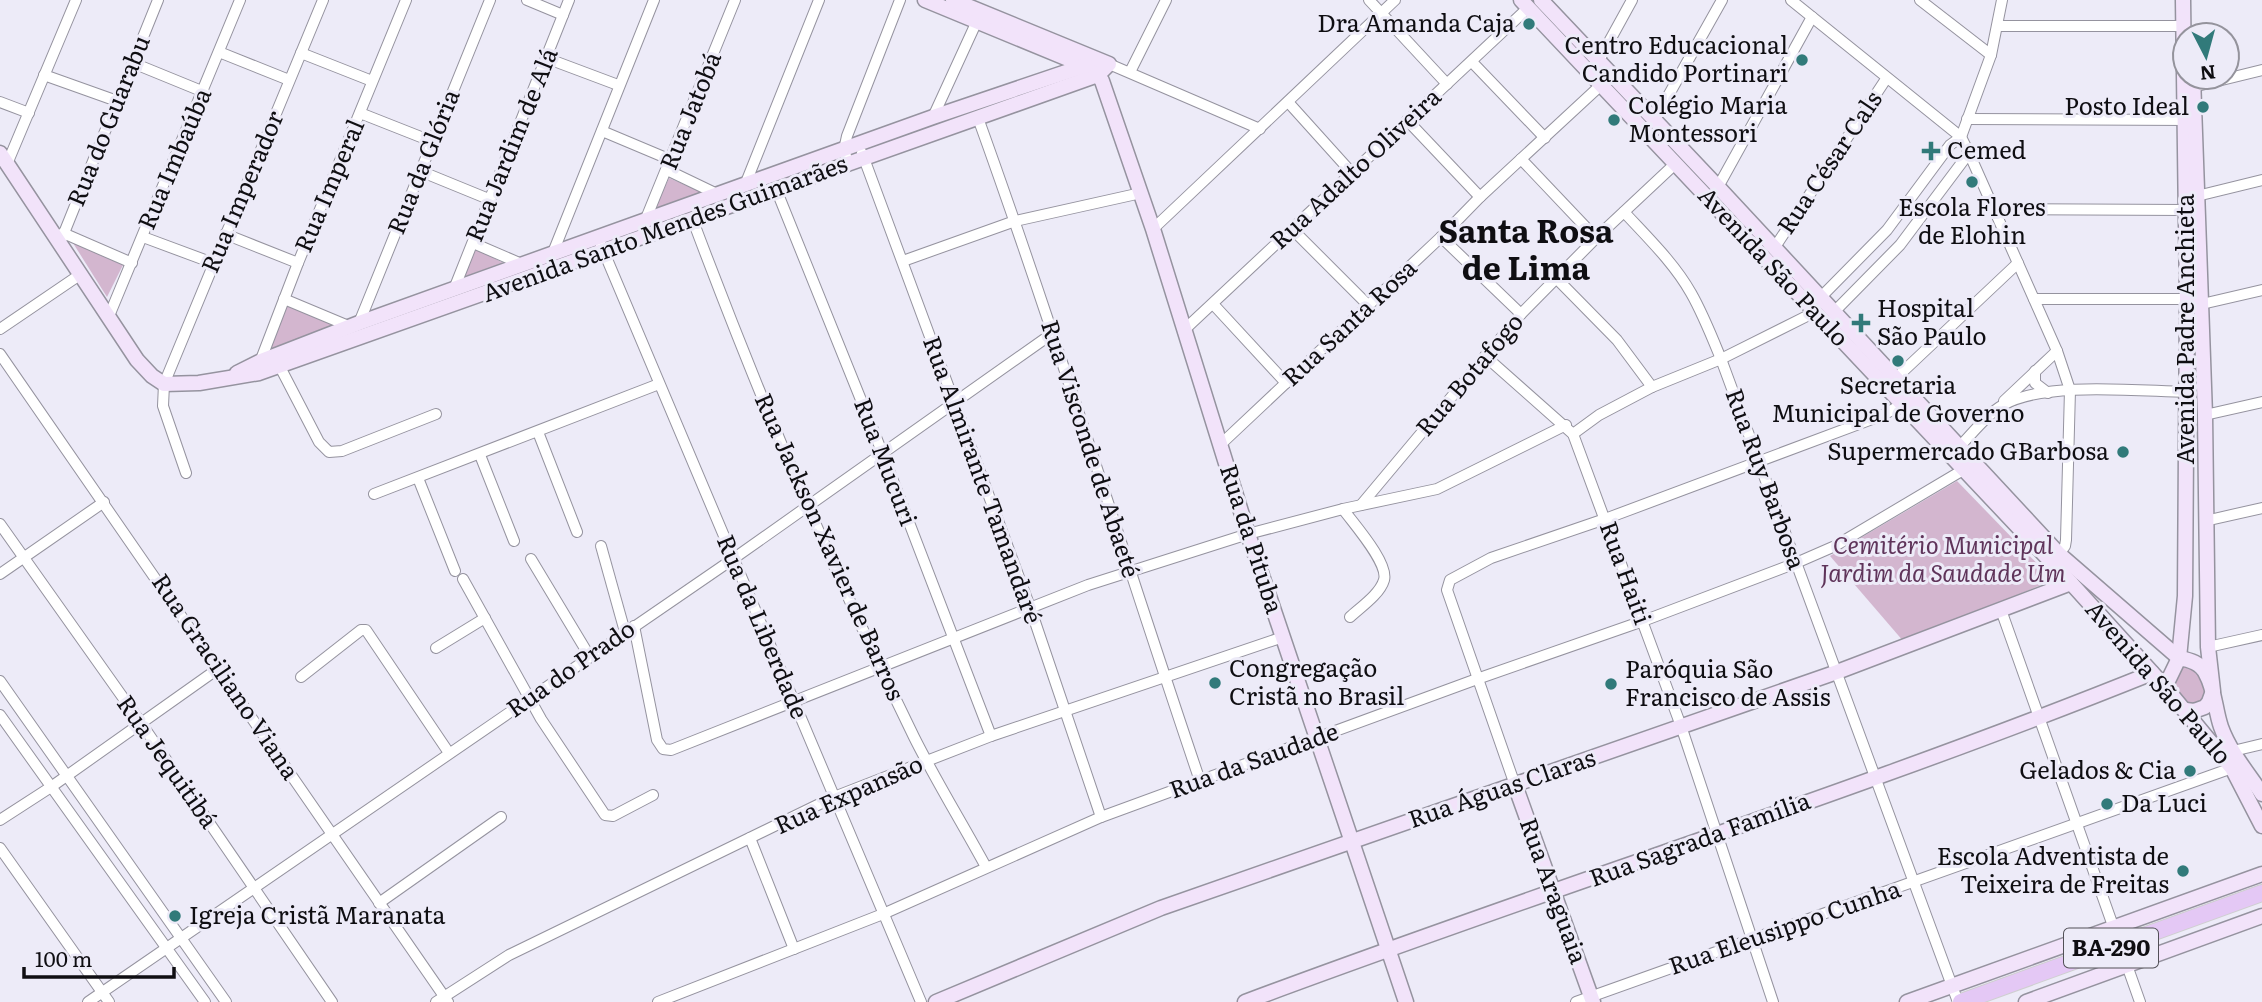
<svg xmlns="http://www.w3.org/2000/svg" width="2262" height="1002" font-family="Literata,serif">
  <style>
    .green { fill: #d3b6cf }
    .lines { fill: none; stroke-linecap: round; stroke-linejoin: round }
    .street-casing { stroke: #95939f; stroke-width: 12 }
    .secondary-casing { stroke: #95939f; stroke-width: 17 }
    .primary-casing { stroke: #cfcfd0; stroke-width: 18 }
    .street { stroke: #fff; stroke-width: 10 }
    .secondary { stroke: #f2e3fa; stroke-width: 14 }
    .primary { stroke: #e4c8f5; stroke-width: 16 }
    .poi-dot { fill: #317a7a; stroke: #edebf8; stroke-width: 2.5 }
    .labels { text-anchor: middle; stroke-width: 6; stroke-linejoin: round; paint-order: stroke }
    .shield { fill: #edebf8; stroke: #525057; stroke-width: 2 }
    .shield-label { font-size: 23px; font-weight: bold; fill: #0f0e12 }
    .poi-label { font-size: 24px; fill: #0f0e12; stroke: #edebf8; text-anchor: start }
    .street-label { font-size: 24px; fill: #0f0e12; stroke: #edebf8 }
    .park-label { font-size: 24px; font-style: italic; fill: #5f345a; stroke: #edebf8 }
    .district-label { font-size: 32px; font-weight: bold; fill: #0f0e12; stroke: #edebf8 }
  </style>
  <rect width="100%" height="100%" fill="#edebf8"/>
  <!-- green -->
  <g class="green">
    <path d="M669,178L704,193L653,213Z"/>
    <path d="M73,243L123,265L107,297Z"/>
    <path d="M475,248L507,265L463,280Z"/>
    <path d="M286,304L336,324L268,353Z"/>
    <path d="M1957,481L2053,580L1904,642L1830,556Z"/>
    <path d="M2181,662L2196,668L2209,691L2206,700L2188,707L2172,685Z"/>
  </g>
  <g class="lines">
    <defs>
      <g id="street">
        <path d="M527,0L563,15"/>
        <path d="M1369,0L1447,84"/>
        <path d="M1791,0L1961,137L1969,153L2057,351L2070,390L2066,540L2065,546L2059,554"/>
        <path d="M1920,0L1991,55"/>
        <path d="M1998,26H2183"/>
        <path d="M219,52L289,80"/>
        <path d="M301,53L372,81"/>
        <path d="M546,58L618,85"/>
        <path d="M1472,62L1545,138"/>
        <path d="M1598,62L1632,0"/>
        <path d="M133,63L204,92"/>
        <path d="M1109,64L1260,129"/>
        <path d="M1130,72L1166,0"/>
        <path d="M44,75L117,101"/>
        <path d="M2193,87L2262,70"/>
        <path d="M0,102L29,113"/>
        <path d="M1288,102L1352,173"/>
        <path d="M360,113L431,141"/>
        <path d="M933,117L977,21"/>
        <path d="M978,118C1057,337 1125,560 1200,781"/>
        <path d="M1967,119L2190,120"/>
        <path d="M1407,120L1480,197"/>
        <path d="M1654,121L1722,0"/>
        <path d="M602,131L671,160"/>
        <path d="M1961,137L1991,55L2002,0"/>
        <path d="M862,153L1030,607L1101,817"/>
        <path d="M1521,159L1596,238"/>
        <path d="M848,162L844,150L847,136L900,0"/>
        <path d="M7,164L76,0"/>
        <path d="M667,170L717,194"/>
        <path d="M420,171L491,200"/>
        <path d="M745,185L819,0"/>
        <path d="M1718,187L1812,17"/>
        <path d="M776,189L882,452L991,736"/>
        <path d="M2197,196L2262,180"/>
        <path d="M1993,209L2186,210"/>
        <path d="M1624,212C1648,238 1674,263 1691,293C1703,314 1712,337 1721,359L1958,1002"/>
        <path d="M692,218C758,394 831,568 914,737C936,781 962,823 986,867"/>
        <path d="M645,221L735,0"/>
        <path d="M1153,229L1395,0"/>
        <path d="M1292,229L1368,305"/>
        <path d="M63,233L132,263"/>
        <path d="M225,234L298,263"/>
        <path d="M143,237L213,263"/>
        <path d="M1441,237L1521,314"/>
        <path d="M60,243L158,0"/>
        <path d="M473,243L524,265"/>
        <path d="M601,245L921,1002"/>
        <path d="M1775,247L1886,79"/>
        <path d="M552,255L654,0"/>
        <path d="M903,261L1015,221L1141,193"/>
        <path d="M1557,279L1617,340L1652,387"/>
        <path d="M454,289L569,0"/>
        <path d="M1821,297L1887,230L1950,145L1961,137"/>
        <path d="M284,299L351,327"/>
        <path d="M2034,299H2187"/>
        <path d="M1213,304L1286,383"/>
        <path d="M2202,304L2262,290"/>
        <path d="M1835,311L1900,245L1969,153"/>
        <path d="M109,316L240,0"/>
        <path d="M359,323L490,0"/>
        <path d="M0,329L81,274"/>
        <path d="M1183,331L1528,8"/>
        <path d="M0,354L448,1002"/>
        <path d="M1485,356L1573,434L1681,726L1773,1002"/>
        <path d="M260,362L298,263L406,0"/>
        <path d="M279,365L319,442L329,452L342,451L436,414"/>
        <path d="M2035,371V383L2048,393"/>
        <path d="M1896,378L2018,263"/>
        <path d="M2004,401L2057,351"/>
        <path d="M2205,415L2262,402"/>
        <path d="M538,432L577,532"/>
        <path d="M1573,434L1599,415L1652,387L1721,359L1815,312"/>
        <path d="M1220,445L1441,237L1480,197L1601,85"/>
        <path d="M1960,446C1973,433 1987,414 2003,405C2045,381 2138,391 2186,392"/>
        <path d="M480,455L514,541"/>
        <path d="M186,473L163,406L164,384L323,0"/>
        <path d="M418,478L455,571"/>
        <path d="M374,494L659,384"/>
        <path d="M1361,505L1521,314L1596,238L1675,164"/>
        <path d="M1343,509C1353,523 1389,563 1384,580C1380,594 1361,607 1350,617"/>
        <path d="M2205,521L2262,508"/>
        <path d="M0,524L141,723L332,1002"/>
        <path d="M601,546L625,632"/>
        <path d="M531,559L590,657"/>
        <path d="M0,574L104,502"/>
        <path d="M463,579L541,719L605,815L613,816L653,795"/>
        <path d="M2001,610L2140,1002"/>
        <path d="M634,626L657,740L663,749L671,750L1088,585L1248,534L1343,509L1437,489L1566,425"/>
        <path d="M2208,647L2262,635"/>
        <path d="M436,648L485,618"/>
        <path d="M301,677L361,630H366L449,753"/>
        <path d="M0,681L226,1002"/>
        <path d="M0,715L205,1002"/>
        <path d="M2233,751L2262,744"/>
        <path d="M1515,785L1447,590L1450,580L1491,558L1605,519L1883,415L1903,404"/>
        <path d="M0,820L51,787L219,668"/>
        <path d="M750,838L794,949"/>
        <path d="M0,848L109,1002"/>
        <path d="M379,903L501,817"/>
        <path d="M88,1002L733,559L1053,333"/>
        <path d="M436,1002L509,955L834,797L991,736L1283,637"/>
        <path d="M658,1002L883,914L1101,817L1477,679L1643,621L1796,563L1835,546L1963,470"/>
        <path d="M1576,1002L2232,768"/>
      </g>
      <g id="secondary">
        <path d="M925,0L1085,66L1098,75L1102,81L1153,229L1248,534L1406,1002"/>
        <path d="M1521,0L2071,583L2165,687L2232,768L2262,826"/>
        <path d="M1541,0L1718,187L2059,554L2179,658C2190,660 2201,663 2206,674C2215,690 2215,710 2221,727C2230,752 2248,773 2262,794"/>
        <path d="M0,153L137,360L152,376L164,384L199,383L259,373L1098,75L1109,64L953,0"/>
        <path d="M237,373L261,361L359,323L933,117L1087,65"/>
        <path d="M2165,687L2179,658L2185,596L2187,299L2183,0"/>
        <path d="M2186,710L2194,711L2205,707L2209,702L2213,691L2208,647L2205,415L2193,77"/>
        <path d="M1515,785L1593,1002"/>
        <path d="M936,1002L1161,908L1837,672L2071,583"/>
        <path d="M1245,1002C1546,889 1854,793 2152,673"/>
        <path d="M1907,1002L2262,874"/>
        <path d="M2026,1002L2262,916"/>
      </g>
      <path id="primary" d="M1961,1002L2262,893"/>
    </defs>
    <!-- street casing -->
    <use href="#street" class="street-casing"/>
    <!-- secondary casing -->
    <use href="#secondary" class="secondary-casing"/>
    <!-- primary casing -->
    <use href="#primary" class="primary-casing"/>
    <!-- street -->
    <use href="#street" class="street"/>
    <!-- secondary -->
    <use href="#secondary" class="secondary"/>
    <!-- primary -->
    <use href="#primary" class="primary"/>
  </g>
  <!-- markers -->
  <g class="poi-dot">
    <circle cx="1529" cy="24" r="7"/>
    <circle cx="1802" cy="60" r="7"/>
    <circle cx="2203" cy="107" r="7"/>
    <circle cx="1614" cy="120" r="7"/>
    <path d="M1927.5 140.5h7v7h7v7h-7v7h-7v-7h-7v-7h7z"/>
    <circle cx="1972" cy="182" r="7"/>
    <path d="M1857.5 312.5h7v7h7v7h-7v7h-7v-7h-7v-7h7z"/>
    <circle cx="1898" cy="361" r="7"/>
    <circle cx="2123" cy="452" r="7"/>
    <circle cx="1215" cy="683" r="7"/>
    <circle cx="1611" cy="684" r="7"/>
    <circle cx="2190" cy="771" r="7"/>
    <circle cx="2107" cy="804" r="7"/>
    <circle cx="2183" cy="871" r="7"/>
    <circle cx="175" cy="916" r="7"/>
  </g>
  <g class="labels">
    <!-- shield labels -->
    <rect class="shield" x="2064" y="928.5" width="94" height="39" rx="5"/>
    <g class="shield-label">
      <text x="2111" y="956">BA-290</text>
    </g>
    <!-- poi labels -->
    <g class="poi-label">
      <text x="1515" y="32" text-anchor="end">Dra Amanda Caja</text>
      <text x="1788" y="54" text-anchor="end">Centro Educacional<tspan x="1788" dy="28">Candido Portinari</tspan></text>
      <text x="1628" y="114">Colégio Maria<tspan x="1628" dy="28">Montessori</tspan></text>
      <text x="2189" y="115" text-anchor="end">Posto Ideal</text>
      <text x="1947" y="159">Cemed</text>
      <text x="1972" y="216" text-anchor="middle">Escola Flores<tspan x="1972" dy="28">de Elohin</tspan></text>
      <text x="1877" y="317">Hospital<tspan x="1877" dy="28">São Paulo</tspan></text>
      <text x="1898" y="394" text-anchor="middle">Secretaria<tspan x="1898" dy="28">Municipal de Governo</tspan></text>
      <text x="2109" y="460" text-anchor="end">Supermercado GBarbosa</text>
      <text x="1229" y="677">Congregação<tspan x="1229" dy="28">Cristã no Brasil</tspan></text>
      <text x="1625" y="678">Paróquia São<tspan x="1625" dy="28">Francisco de Assis</tspan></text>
      <text x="2176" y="779" text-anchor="end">Gelados &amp; Cia</text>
      <text x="2121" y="812">Da Luci</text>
      <text x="2169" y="865" text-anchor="end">Escola Adventista de<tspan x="2169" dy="28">Teixeira de Freitas</tspan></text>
      <text x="189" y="924">Igreja Cristã Maranata</text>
    </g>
    <!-- street labels -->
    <g class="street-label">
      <text transform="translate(691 111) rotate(-68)" y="8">Rua Jatobá</text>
      <text transform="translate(109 121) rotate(-68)" y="8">Rua do Guarabu</text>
      <text transform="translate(512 145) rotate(-68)" y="8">Rua Jardim de Alá</text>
      <text transform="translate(175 159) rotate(-67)" y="8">Rua Imbaúba</text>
      <text transform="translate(424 162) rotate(-68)" y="8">Rua da Glória</text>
      <text transform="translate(1830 163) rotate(-56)" y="8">Rua César Cals</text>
      <text transform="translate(1356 169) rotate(-43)" y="8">Rua Adalto Oliveira</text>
      <text transform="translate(330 186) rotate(-67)" y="8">Rua Imperal</text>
      <text transform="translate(243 192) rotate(-67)" y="8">Rua Imperador</text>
      <text transform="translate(665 229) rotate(-20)" y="8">Avenida Santo Mendes Guimarães</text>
      <text transform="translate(1773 267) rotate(47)" y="8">Avenida São Paulo</text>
      <text transform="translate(1350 323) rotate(-43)" y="8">Rua Santa Rosa</text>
      <text transform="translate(2186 329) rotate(-90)" y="8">Avenida Padre Anchieta</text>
      <text transform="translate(1470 375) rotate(-50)" y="8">Rua Botafogo</text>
      <text transform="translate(1090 449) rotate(72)" y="8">Rua Visconde de Abaeté</text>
      <text transform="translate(885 462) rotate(69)" y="8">Rua Mucuri</text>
      <text transform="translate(1765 479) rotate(70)" y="8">Rua Ruy Barbosa</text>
      <text transform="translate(982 480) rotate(70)" y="8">Rua Almirante Tamandaré</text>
      <text transform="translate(1251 539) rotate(72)" y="8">Rua da Pituba</text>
      <text transform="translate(829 547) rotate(66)" y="8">Rua Jackson Xavier de Barros</text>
      <text transform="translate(1625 573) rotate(70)" y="8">Rua Haiti</text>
      <text transform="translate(762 627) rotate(67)" y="8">Rua da Liberdade</text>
      <text transform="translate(571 669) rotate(-35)" y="8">Rua do Prado</text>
      <text transform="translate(225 677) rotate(56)" y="8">Rua Graciliano Viana</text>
      <text transform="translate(2158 683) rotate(49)" y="8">Avenida São Paulo</text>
      <text transform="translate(1254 761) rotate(-20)" y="8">Rua da Saudade</text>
      <text transform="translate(167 762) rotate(55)" y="8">Rua Jequitibá</text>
      <text transform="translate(1502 789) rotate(-19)" y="8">Rua Águas Claras</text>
      <text transform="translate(849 795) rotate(-24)" y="8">Rua Expansão</text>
      <text transform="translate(1700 840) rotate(-20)" y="8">Rua Sagrada Família</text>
      <text transform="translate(1553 891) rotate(70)" y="8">Rua Araguaia</text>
      <text transform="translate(1785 928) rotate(-19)" y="8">Rua Eleusippo Cunha</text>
    </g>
    <!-- park labels -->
    <g class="park-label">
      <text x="1943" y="554">Cemitério Municipal<tspan x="1943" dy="28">Jardim da Saudade Um</tspan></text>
    </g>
    <!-- district labels -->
    <g class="district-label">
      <text x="1526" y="243">Santa Rosa<tspan x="1526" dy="37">de Lima</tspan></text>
    </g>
  </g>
  <!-- north arrow -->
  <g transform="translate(2206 56) rotate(174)"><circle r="33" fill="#edebf8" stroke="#94939c" stroke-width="2"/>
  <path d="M0-5L12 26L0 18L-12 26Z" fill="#317a7a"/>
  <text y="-10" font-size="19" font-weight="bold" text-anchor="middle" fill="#0f0e12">N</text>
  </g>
  <!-- scale -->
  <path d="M24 967v10h150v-10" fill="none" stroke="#0f0e12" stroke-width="3.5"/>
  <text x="35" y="967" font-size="21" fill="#0f0e12" stroke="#edebf8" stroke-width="5" paint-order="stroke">100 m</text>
</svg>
